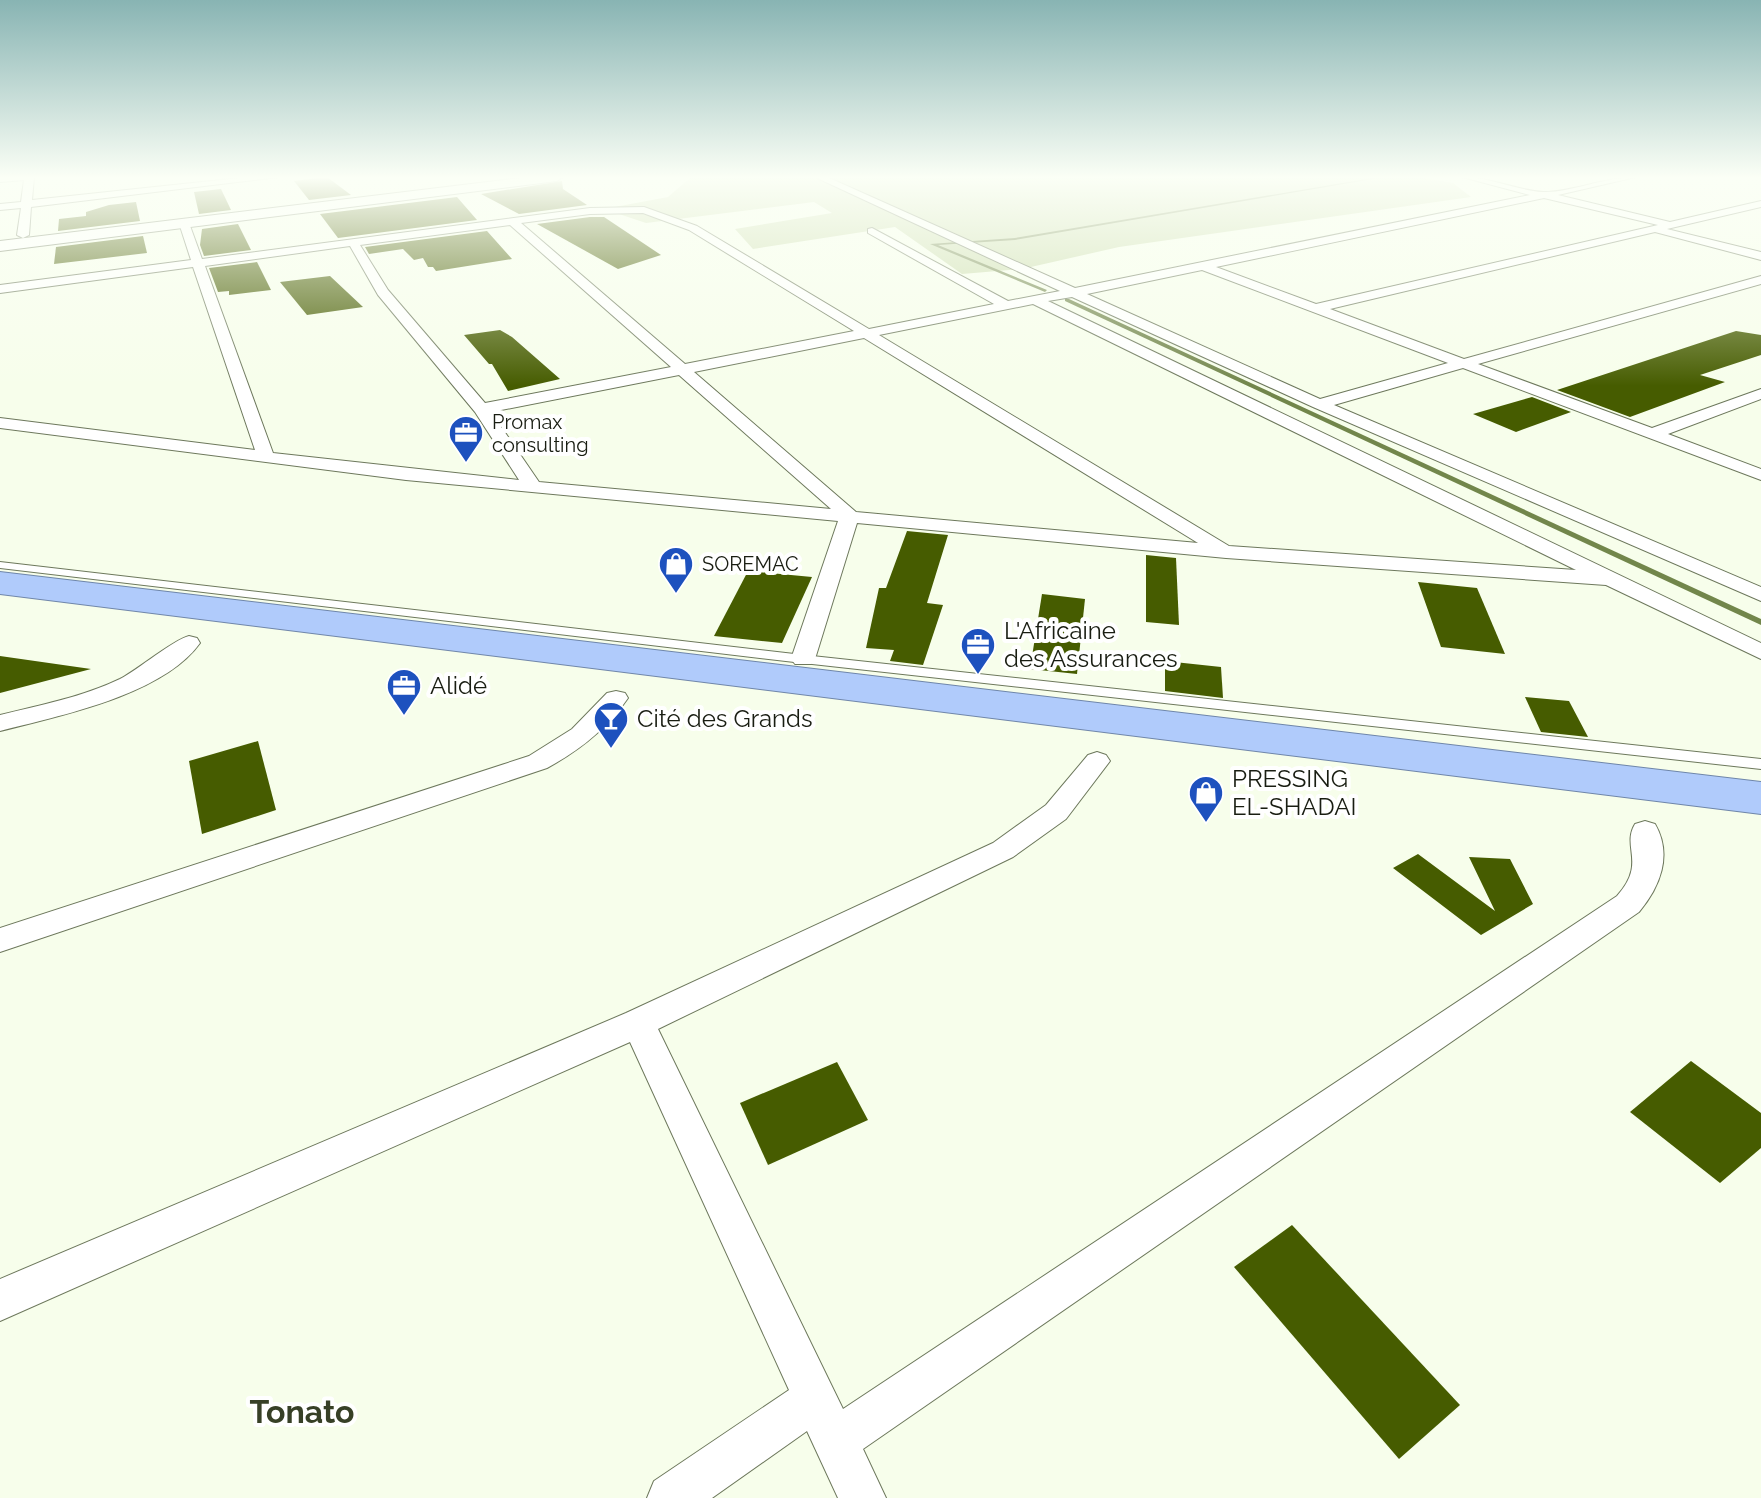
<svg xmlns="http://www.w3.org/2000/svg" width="1761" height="1498" font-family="Raleway,sans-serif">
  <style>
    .green { fill: #cbdcac }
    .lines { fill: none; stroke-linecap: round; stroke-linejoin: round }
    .stream { fill: #72864b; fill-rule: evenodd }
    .building { fill: #465c00 }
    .service-casing { stroke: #6d785c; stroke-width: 2 }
    .minor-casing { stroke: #6d785c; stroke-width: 2 }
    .tertiary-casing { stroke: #6d785c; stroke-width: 2 }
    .trunk-casing { stroke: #6f86a9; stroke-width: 2 }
    .service { fill: #fff; fill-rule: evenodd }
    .minor { fill: #fff; fill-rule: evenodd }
    .tertiary { fill: #fff; fill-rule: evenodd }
    .trunk { fill: #b0cbfb; fill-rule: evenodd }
    .labels { text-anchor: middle; stroke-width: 8; stroke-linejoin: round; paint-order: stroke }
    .far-poi-label { font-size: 20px; fill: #191d12; stroke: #fff; text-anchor: start }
    .poi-label { font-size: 24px; fill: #191d12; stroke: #fff; text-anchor: start }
    .near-neighbourhood-label { font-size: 32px; font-weight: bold; fill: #374026; stroke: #fff }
  </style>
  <rect width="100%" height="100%" fill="#f7feeb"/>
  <!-- green -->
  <path class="green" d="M691,177H1419L1453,183L1471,197L1119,247L1022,269L962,274L895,227L753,249L735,229L832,213L814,202L646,223L604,209L668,197Z"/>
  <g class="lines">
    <!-- stream -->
    <g class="stream">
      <path d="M1378,177H1385L1015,240L938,245L1047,290L1045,292L930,244L1015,238Z"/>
      <path d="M1065,299H1069L1761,619V625L1065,301Z"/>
    </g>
  </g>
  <!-- building -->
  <g class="building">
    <path d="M325,177H327L351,195L309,200L294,181Z"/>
    <path d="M562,181L563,189L587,205L519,214L481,194Z"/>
    <path d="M221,189L231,210L199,214L194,192Z"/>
    <path d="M457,197L477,220L338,238L320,214Z"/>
    <path d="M136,202L140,221L58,231L59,219L86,216V212L109,205Z"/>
    <path d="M590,217H604L661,255L618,269L537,224Z"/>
    <path d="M238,224L251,250L204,256L200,245L202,229Z"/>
    <path d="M487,231L512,259L436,271L433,267H428L423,258L414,260L403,249L369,254L365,247Z"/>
    <path d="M143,236L147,253L54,264L56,247Z"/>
    <path d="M257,262L271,290L229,295V291L218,292L209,268Z"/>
    <path d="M330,276L363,307L307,315L280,282Z"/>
    <path d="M500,330L512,337L560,379L508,391L492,364H489L464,335Z"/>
    <path d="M1736,331L1761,335V355L1700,375L1725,382L1630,417L1557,390Z"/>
    <path d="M1532,397L1571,412L1516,432L1473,414Z"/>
    <path d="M907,531L948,535L927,603L943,605L923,665L890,661L894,650L866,648L879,588H886Z"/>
    <path d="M1146,555L1176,558L1179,625L1146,622Z"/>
    <path d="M748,571L812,577L782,643L714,636Z"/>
    <path d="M1418,582L1477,588L1505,654L1441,647Z"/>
    <path d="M1042,594L1085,599L1077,674L1030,669Z"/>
    <path d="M0,656L91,669L0,693Z"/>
    <path d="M1165,661L1221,667L1223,698L1165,691Z"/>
    <path d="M1525,697L1569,701L1588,737L1541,732Z"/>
    <path d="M258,741L276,810L202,834L189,761Z"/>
    <path d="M1418,854L1495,911L1469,857L1510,859L1533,904L1481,935L1393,868Z"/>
    <path d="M1691,1061L1761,1113V1148L1720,1183L1630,1112Z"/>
    <path d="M837,1062L868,1120L768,1165L740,1103Z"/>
    <path d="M1292,1225L1460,1405L1399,1459L1234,1267Z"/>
  </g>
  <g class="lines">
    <defs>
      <path id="service" d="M0,562L803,655L1761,759V769L803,663L0,568Z"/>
      <g id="minor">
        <path d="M0,177H34L32,200L249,177H279L31,207L29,235L23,238L17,235L21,208L0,210V204L21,202L24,180L0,182Z"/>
        <path d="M815,177H827L1075,288L1530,195L1462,177C1490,177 1515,190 1543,192C1569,193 1605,177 1636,177L1558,195L1670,222L1761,201V207L1667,229L1761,252V260L1655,232L1330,309L1464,359L1761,276V284L1478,364L1652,428L1761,389V399L1668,434L1761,469V480L1463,368L1334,405L1761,587V601L1313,407L1072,297L1048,301L1761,643V659L1606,585L1226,558L857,523L815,659L811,664H795L791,659L838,521L406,480L0,428V418L255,450L193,267L0,293V285L191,260L179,223L184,220L189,223L202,259L590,208L644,207L697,226L869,329L994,304L868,233V229L872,228L1008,301L1060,291ZM1544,198L1658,225L1316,304L1216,267ZM643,213L689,230L854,331L685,364L521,223L590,214ZM510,225L671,367L485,403L388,290L360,245ZM350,246L378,295L475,412L519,480L273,453L205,266ZM1202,270L1448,363L1320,399L1087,294ZM1033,304L1576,570L1229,546L879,335ZM864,338L1198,543L856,512L694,372ZM679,375L831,509L539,482L491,412Z"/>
        <path d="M189,636L197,638L200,643C163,695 59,716 0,731V715C40,705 83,697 120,679C139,669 173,640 189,636Z"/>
        <path d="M616,691L625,693L628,698C607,729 580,750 547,768L0,952V928L529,756L572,729L607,693Z"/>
        <path d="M1097,752L1106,755L1110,761L1066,819L1013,857L658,1029L843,1409L1617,896C1647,863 1621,847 1635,824L1645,821L1655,824C1673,855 1660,887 1639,912L863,1449L886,1498H838L807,1431L712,1498H647L654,1481L789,1390L630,1042L0,1321V1279L626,1013L993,843L1046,805L1088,755Z"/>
      </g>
      <path id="tertiary" d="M528,177H563L557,181L0,251V241Z"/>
      <path id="trunk" d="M0,572L1761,782V814L0,594Z"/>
    </defs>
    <!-- service casing -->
    <use href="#service" class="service-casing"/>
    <!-- minor casing -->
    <use href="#minor" class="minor-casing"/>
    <!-- tertiary casing -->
    <use href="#tertiary" class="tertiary-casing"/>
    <!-- trunk casing -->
    <use href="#trunk" class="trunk-casing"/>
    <!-- service -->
    <use href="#service" class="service"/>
    <!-- minor -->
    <use href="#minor" class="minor"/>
    <!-- tertiary -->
    <use href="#tertiary" class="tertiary"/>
    <!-- trunk -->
    <use href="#trunk" class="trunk"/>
  </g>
  <!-- sky -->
  <linearGradient id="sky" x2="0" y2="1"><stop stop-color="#88b4b3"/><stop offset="0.46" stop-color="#fbfff6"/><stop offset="1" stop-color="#fbfff6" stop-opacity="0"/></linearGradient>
  <rect width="1761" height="386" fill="url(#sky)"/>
  <!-- icons -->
  <defs>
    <symbol id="office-pin" viewBox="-11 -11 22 30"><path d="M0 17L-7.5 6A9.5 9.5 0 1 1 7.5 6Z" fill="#1d51be" stroke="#fff"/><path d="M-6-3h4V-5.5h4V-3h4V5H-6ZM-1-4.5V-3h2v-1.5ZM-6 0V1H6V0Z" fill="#fff"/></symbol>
    <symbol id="shop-pin" viewBox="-11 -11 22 30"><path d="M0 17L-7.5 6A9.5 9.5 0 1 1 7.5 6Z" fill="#1d51be" stroke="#fff"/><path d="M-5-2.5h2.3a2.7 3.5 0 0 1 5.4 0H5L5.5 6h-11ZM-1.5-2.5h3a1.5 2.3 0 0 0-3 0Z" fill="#fff"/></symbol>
    <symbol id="bar-pin" viewBox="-11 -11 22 30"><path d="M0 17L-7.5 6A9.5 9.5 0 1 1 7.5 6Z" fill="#1d51be" stroke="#fff"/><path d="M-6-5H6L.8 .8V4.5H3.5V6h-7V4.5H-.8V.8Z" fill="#fff"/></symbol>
  </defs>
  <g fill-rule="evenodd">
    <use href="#office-pin" x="446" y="413" width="40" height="54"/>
    <use href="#shop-pin" x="656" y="544" width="40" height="54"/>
    <use href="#office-pin" x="958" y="625" width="40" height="54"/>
    <use href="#office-pin" x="384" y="666" width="40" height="54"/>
    <use href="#bar-pin" x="591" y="699" width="40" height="54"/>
    <use href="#shop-pin" x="1186" y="773" width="40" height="54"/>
  </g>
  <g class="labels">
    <!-- far-poi labels -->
    <g class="far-poi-label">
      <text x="492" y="429">Promax<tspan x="492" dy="23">consulting</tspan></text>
      <text x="702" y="571">SOREMAC</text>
    </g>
    <!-- poi labels -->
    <g class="poi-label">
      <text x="1004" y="639">L'Africaine<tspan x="1004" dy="28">des Assurances</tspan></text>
      <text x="430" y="694">Alidé</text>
      <text x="637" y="727">Cité des Grands</text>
      <text x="1232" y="787">PRESSING<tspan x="1232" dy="28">EL-SHADAI</tspan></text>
    </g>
    <!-- near-neighbourhood labels -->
    <g class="near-neighbourhood-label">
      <text x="302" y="1423">Tonato</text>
    </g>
  </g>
</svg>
